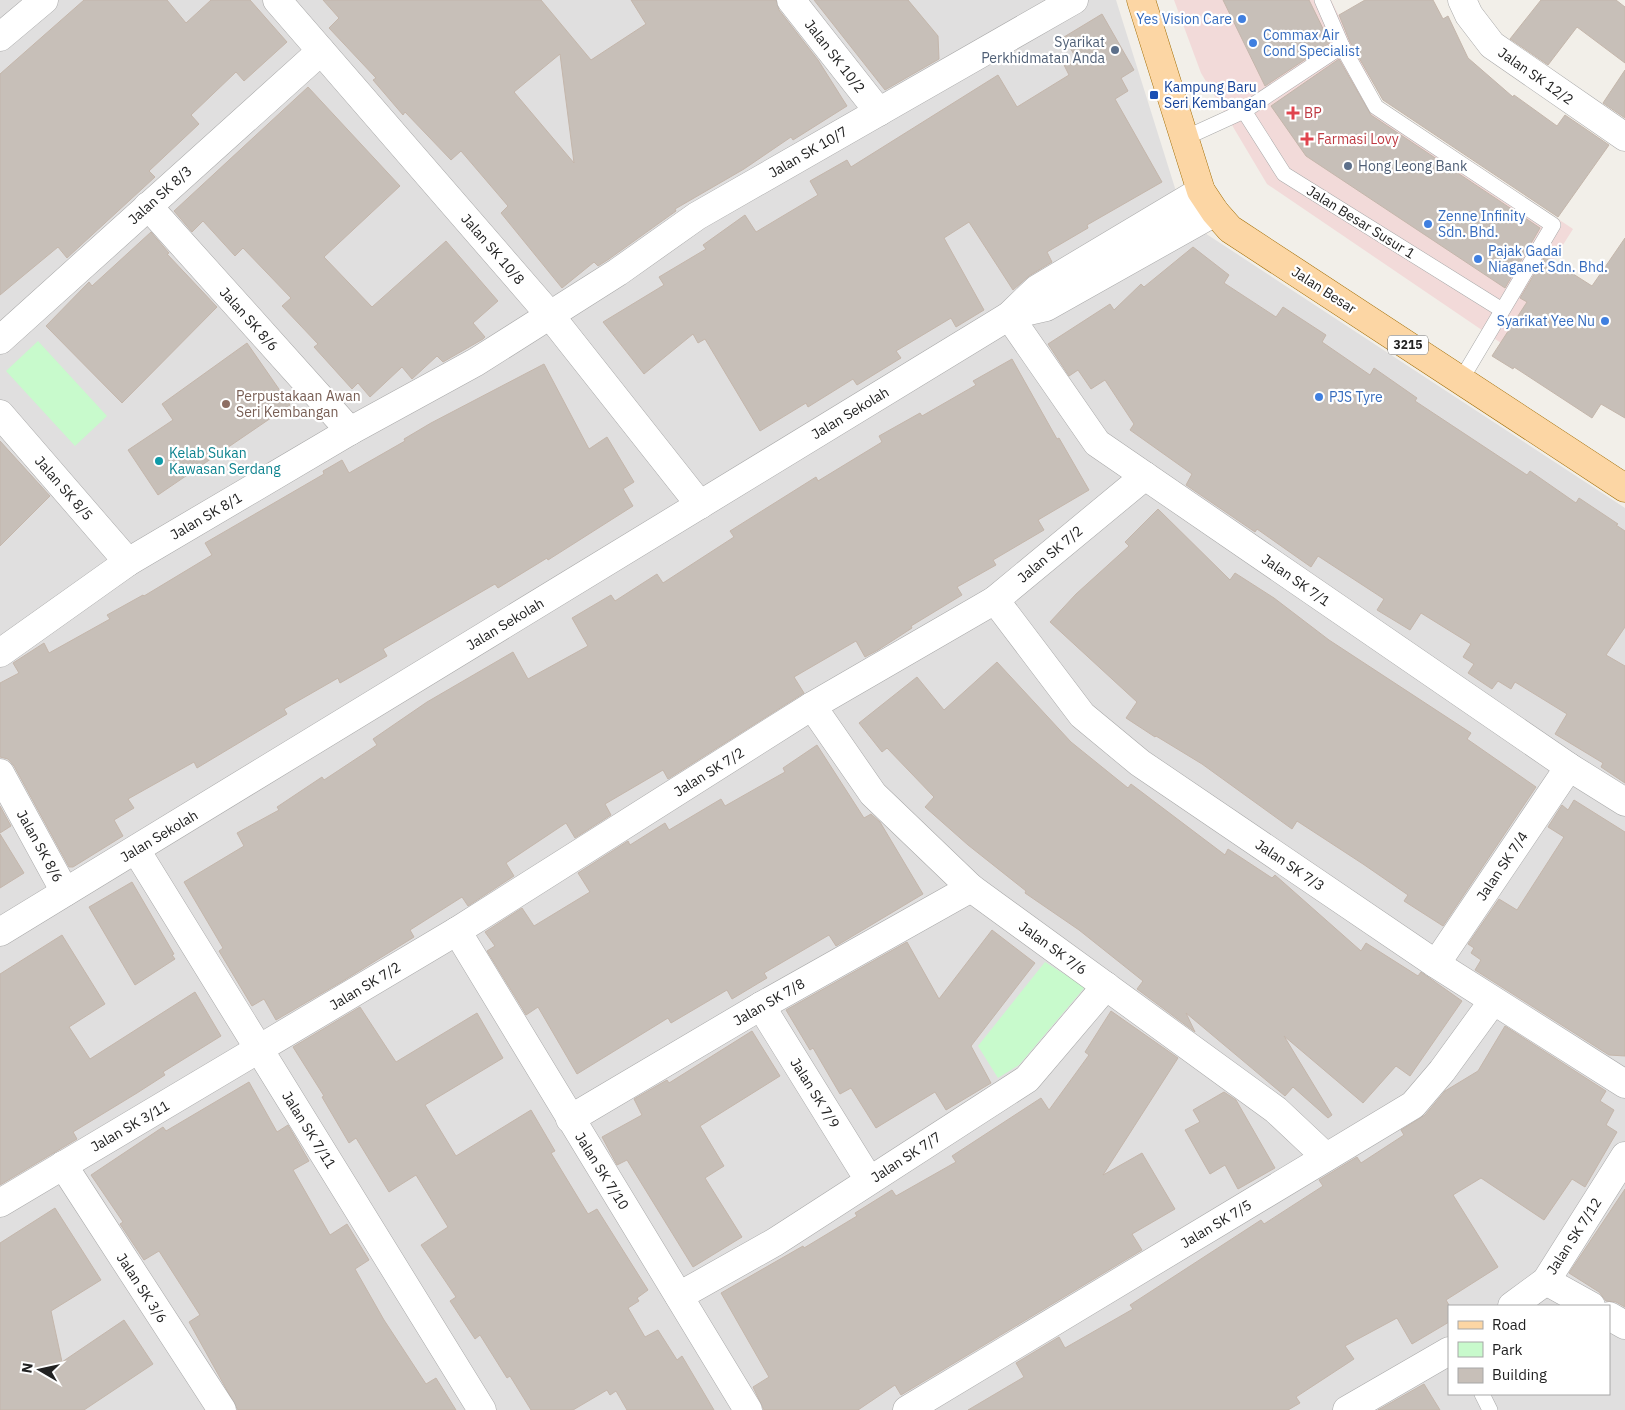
<svg xmlns="http://www.w3.org/2000/svg" width="1625" height="1410" font-family="'IBM Plex Sans',sans-serif">
  <style>
    .residential { fill: #e0dfdf; fill-rule: evenodd }
    .commercial { fill: #f2dad9 }
    .park { fill: #c8facc }
    .building { fill: #c7bfb8; stroke: #c4b6ab; fill-rule: evenodd }
    .lines { fill: none; stroke-linecap: round; stroke-linejoin: round }
    .service-casing { stroke: #a9a9a9; stroke-width: 16 }
    .minor-casing { stroke: #a9a9a9; stroke-width: 29 }
    .primary-casing { stroke: #a06b00; stroke-width: 29 }
    .service { stroke: #fff; stroke-width: 15 }
    .minor { stroke: #fff; stroke-width: 28 }
    .primary { stroke: #fcd6a4; stroke-width: 28 }
    .shop-dot { fill: #3f7fe0; stroke: #fff; stroke-width: 2 }
    .service-dot { fill: #5c6f8a; stroke: #fff; stroke-width: 2 }
    .transit-dot { fill: #1a4fb4; stroke: #fff; stroke-width: 2 }
    .health-dot { fill: #e0444e; stroke: #fff; stroke-width: 2 }
    .education-dot { fill: #8d6e63; stroke: #fff; stroke-width: 2 }
    .culture-dot { fill: #0f9aa8; stroke: #fff; stroke-width: 2 }
    .labels { text-anchor: middle; stroke-width: 4.5; stroke-linejoin: round; paint-order: stroke }
    .shield { fill: #fff; stroke: #646464; stroke-width: 1 }
    .shield-label { font-size: 12px; font-weight: bold; fill: #222 }
    .shop-label { font-size: 14px; fill: #366cbe; stroke: #fff; text-anchor: start }
    .service-label { font-size: 14px; fill: #4e5e75; stroke: #fff; text-anchor: end }
    .street-label { font-size: 14px; fill: #222; stroke: #fff }
    .transit-label { font-size: 14px; fill: #164399; stroke: #fff; text-anchor: start }
    .health-label { font-size: 14px; fill: #be3a42; stroke: #fff; text-anchor: start }
    .education-label { font-size: 14px; fill: #785e54; stroke: #fff; text-anchor: start }
    .culture-label { font-size: 14px; fill: #0d838f; stroke: #fff; text-anchor: start }
  </style>
  <rect width="100%" height="100%" fill="#f2efe9"/>
  <!-- residential -->
  <path class="residential" d="M0,0H1116L1185,220L1625,508V1410H0ZM1449,1306H1609V1394H1449Z"/>
  <!-- commercial -->
  <path class="commercial" d="M1174,0H1331L1381,101L1573,229L1501,343L1267,184L1201,73Z"/>
  <!-- park -->
  <g class="park">
    <path d="M38,341L107,416L75,446L6,371Z"/>
    <path d="M1045,962L1085,987L1019,1065L998,1078L978,1046Z"/>
  </g>
  <!-- building -->
  <g class="building">
    <path d="M84,0H167L186,23L211,0H250L287,42L244,81L236,72L191,115L199,124L149,171L155,177L67,258L58,247L0,295V74Z"/>
    <path d="M323,0H541L591,60L646,24L631,0H776L779,10L818,60L847,106L793,140L791,137L744,169L675,209L676,211L609,259L598,266L594,262L562,288L501,213L508,206L461,151L451,160L405,112L403,115L373,80L376,78L329,28L339,18ZM560,54L574,163L514,92Z"/>
    <path d="M814,0H908L938,36L939,59L885,90Z"/>
    <path d="M1223,0H1309L1330,43L1265,86Z"/>
    <path d="M1365,0H1433L1443,19L1448,16L1468,58L1513,97L1514,95L1557,126L1565,115L1609,145L1558,217L1383,100L1350,42L1339,15Z"/>
    <path d="M1541,0H1616L1625,7V63L1577,27L1548,65L1513,41L1510,39Z"/>
    <path d="M1102,14L1134,70L1121,78L1128,91L1115,99L1162,182L1087,225L1088,228L1047,252L1052,262L1029,276L1013,290L969,222L944,238L984,310L956,327L951,318L896,351L901,358L857,385L853,379L808,407L806,403L760,431L705,339L698,343L693,334L644,374L603,322L664,285L659,277L706,249L703,245L745,215L756,232L818,195L810,181L847,160L851,167L998,75L1017,107L1069,75L1064,65L1076,58L1064,37Z"/>
    <path d="M1339,59L1371,115L1540,228L1505,288L1306,156L1271,106Z"/>
    <path d="M1625,70V118L1603,103Z"/>
    <path d="M308,87L400,186L324,257L372,307L446,241L498,301L473,323L485,337L483,339L443,362L437,356L412,379L402,367L370,397L358,383L352,389L314,347L318,344L282,306L291,298L243,248L235,256L203,221L192,232L174,211Z"/>
    <path d="M151,232L169,253L167,254L217,307L122,403L46,326L89,282L92,286Z"/>
    <path d="M1625,238V418L1601,404L1592,418L1514,367L1513,369L1492,356L1527,302L1520,298L1545,256L1592,286Z"/>
    <path d="M1193,247L1229,275L1224,283L1276,317L1283,307L1326,335L1322,342L1370,375L1374,368L1417,398L1415,401L1527,475L1530,471L1576,503L1579,498L1618,524L1616,525L1625,531V627L1606,655L1625,666V783L1601,767L1603,763L1555,734L1567,714L1515,682L1511,689L1498,681L1492,689L1468,673L1474,664L1463,657L1471,644L1421,613L1410,630L1377,610L1384,599L1318,556L1311,567L1257,529L1255,532L1186,485L1192,474L1130,430L1134,424L1105,380L1091,389L1078,370L1069,376L1048,344L1110,304L1114,310L1141,284L1144,287Z"/>
    <path d="M247,343L290,405L158,495L128,450L173,420L162,404Z"/>
    <path d="M1012,359L1057,439L1059,438L1089,490L1038,520L1044,530L993,560L996,565L957,587L962,595L911,626L912,628L878,650L865,657L856,641L794,677L804,693L668,779L663,770L605,804L611,815L575,838L566,823L506,863L514,876L468,906L462,897L410,930L414,937L343,981L276,1020L264,999L252,1006L219,951L223,948L184,882L244,846L237,833L279,810L277,807L322,777L324,780L377,745L373,739L427,702L513,652L528,679L588,646L572,618L611,595L615,601L657,574L663,583L734,537L730,531L816,477L818,481L882,442L879,436L920,413L922,416L976,385L973,381Z"/>
    <path d="M544,364L589,449L607,437L634,482L623,489L633,506L548,560L547,558L498,588L495,584L383,649L387,656L340,683L338,678L284,709L287,714L197,768L194,762L128,799L134,808L114,820L123,836L73,867H69L14,766L8,759L0,757V683L19,673L13,663L44,643L49,653L110,619L107,615L143,595L144,596L212,555L205,543L324,474L323,471L342,460L349,473L405,441L404,439L431,423Z"/>
    <path d="M0,441L50,496L0,546Z"/>
    <path d="M1158,509L1230,580L1235,573L1274,598L1329,640L1471,733L1467,739L1536,787L1443,926L1404,901L1408,895L1363,864L1297,821L1292,829L1202,764L1156,736L1155,737L1126,718L1137,702L1050,622L1076,594L1129,546L1125,542Z"/>
    <path d="M997,662L1071,742L1128,788L1131,784L1225,855L1228,849L1272,878L1275,875L1361,951L1366,943L1418,976L1421,972L1462,1001L1410,1076L1396,1066L1363,1103L1284,1036L1332,1115L1328,1118L1293,1087L1285,1096L1186,1013L1195,1032L1137,989L1143,981L1079,930L1025,893L1026,891L968,845L925,807L934,797L887,748L882,752L859,723L917,677L944,710Z"/>
    <path d="M817,745L864,818L871,814L880,822L923,894L836,946L829,935L764,973L767,978L732,999L727,990L671,1023L668,1018L577,1074L538,1007L526,1015L522,1008L487,951L495,946L485,932L522,908L534,926L590,892L578,873L628,841L630,845L665,823L669,830L721,799L725,806L785,772L783,768Z"/>
    <path d="M1574,800L1625,832V1056L1609,1055L1475,970L1481,960L1471,953L1474,948L1468,944L1499,899L1517,910L1564,837L1548,827L1562,805L1568,810Z"/>
    <path d="M0,806L11,826L0,833Z"/>
    <path d="M0,834L24,873L0,888Z"/>
    <path d="M132,882L174,954L172,955L175,959L135,985L89,907Z"/>
    <path d="M992,930L1035,963L971,1046L991,1083L946,1110L935,1092L876,1128L851,1088L840,1094L813,1048L810,1050L786,1010L907,942L939,999Z"/>
    <path d="M62,935L105,1004L69,1027L90,1059L195,992L221,1036L163,1072L165,1075L137,1093L73,1132L77,1139L0,1185V974Z"/>
    <path d="M360,1007L396,1062L477,1013L503,1058L425,1105L456,1156L531,1110L555,1151L551,1153L588,1214L597,1209L648,1290L637,1298L639,1301L628,1308L645,1337L658,1330L677,1360L682,1356L714,1410H627L616,1391L610,1395L607,1390L573,1410H531L510,1376L507,1378L480,1335L475,1339L450,1301L456,1297L421,1245L448,1227L416,1175L389,1192L356,1138L349,1143L322,1097L324,1096L293,1047Z"/>
    <path d="M1111,1011L1178,1058L1103,1175L1142,1153L1175,1209L1132,1234L1142,1250L901,1395L895,1385L858,1410H764L753,1387L769,1377L721,1293L803,1246L804,1248L857,1216L855,1213L892,1190L896,1196L956,1162L952,1156L1041,1098L1049,1110L1089,1055L1085,1052Z"/>
    <path d="M1505,1026L1606,1091L1600,1101L1614,1110L1606,1125L1617,1132L1585,1187L1572,1179L1544,1220L1481,1178L1453,1195L1498,1267L1446,1300L1449,1305V1322L1412,1344L1397,1318L1345,1346L1354,1359L1296,1397L1300,1403L1288,1410H968L1024,1377L1016,1363L1059,1337L1065,1348L1133,1309L1130,1305L1261,1220L1264,1224L1323,1186L1319,1180L1357,1157L1361,1163L1404,1135L1401,1130L1425,1115L1445,1091L1478,1071Z"/>
    <path d="M752,1031L780,1076L700,1126L724,1166L705,1178L742,1237L693,1267L627,1160L617,1165L602,1137L642,1115L634,1099L667,1080L669,1083Z"/>
    <path d="M249,1082L277,1132L288,1125L309,1161L293,1170L330,1235L347,1224L369,1260L355,1269L384,1320L426,1384L436,1378L456,1410H238L189,1322L200,1315L159,1251L144,1260L120,1224L123,1222L91,1175L163,1127L166,1131Z"/>
    <path d="M1224,1092L1236,1100L1275,1168L1238,1189L1225,1165L1210,1174L1185,1130L1200,1122L1193,1110Z"/>
    <path d="M1625,1189V1307L1616,1302L1606,1301L1599,1292L1569,1273Z"/>
    <path d="M55,1208L101,1280L51,1311L62,1362L124,1320L153,1364L84,1410H0V1243Z"/>
    <path d="M1424,1384L1440,1410H1378Z"/>
  </g>
  <g class="lines">
    <defs>
      <g id="service">
        <path d="M1322,0L1342,46L1376,107L1553,225L1461,380"/>
        <path d="M1244,111L1284,174L1502,310"/>
        <path d="M1185,138L1244,111L1342,46"/>
        <path d="M1482,1394L1490,1410"/>
      </g>
      <g id="minor">
        <path d="M277,0L549,314L700,505"/>
        <path d="M791,0L879,112"/>
        <path d="M1462,0L1469,15L1492,45L1625,137"/>
        <path d="M0,37L44,0"/>
        <path d="M148,206L350,431"/>
        <path d="M1011,315L1046,307L1215,212"/>
        <path d="M1009,316L1097,443L1569,767L1625,802"/>
        <path d="M0,340L321,51"/>
        <path d="M0,414L128,562"/>
        <path d="M995,600L1082,715L1140,763L1436,964L1625,1084"/>
        <path d="M0,653L128,562L350,431L476,362L618,272L697,216L1074,0"/>
        <path d="M812,706L873,794L971,888L1276,1110L1326,1157"/>
        <path d="M0,773L65,892"/>
        <path d="M136,850L482,1410"/>
        <path d="M457,931L748,1410"/>
        <path d="M0,932L1009,316L1037,289L1201,191"/>
        <path d="M1436,964L1569,767"/>
        <path d="M761,1006L869,1180"/>
        <path d="M570,1119L761,1006L971,888"/>
        <path d="M63,1165L222,1410"/>
        <path d="M0,1203L457,931L812,706L995,600L1145,476"/>
        <path d="M1546,1281L1591,1306"/>
        <path d="M679,1296L775,1242L1027,1079L1106,986"/>
        <path d="M1512,1306L1546,1281L1625,1156"/>
        <path d="M1609,1316L1625,1325"/>
        <path d="M907,1410L1413,1105L1442,1071L1493,1001"/>
        <path d="M1347,1410L1449,1351"/>
      </g>
      <path id="primary" d="M1141,0L1201,191L1215,212L1230,229L1625,488"/>
    </defs>
    <!-- service casing -->
    <use href="#service" class="service-casing"/>
    <!-- minor casing -->
    <use href="#minor" class="minor-casing"/>
    <!-- primary casing -->
    <use href="#primary" class="primary-casing"/>
    <!-- service -->
    <use href="#service" class="service"/>
    <!-- minor -->
    <use href="#minor" class="minor"/>
    <!-- primary -->
    <use href="#primary" class="primary"/>
  </g>
  <!-- markers -->
  <g class="shop-dot">
    <circle cx="1242" cy="19" r="5"/>
    <circle cx="1253" cy="43" r="5"/>
    <circle cx="1428" cy="224" r="5"/>
    <circle cx="1478" cy="259" r="5"/>
    <circle cx="1605" cy="321" r="5"/>
    <circle cx="1319" cy="397" r="5"/>
  </g>
  <g class="service-dot">
    <circle cx="1115" cy="50" r="5"/>
    <circle cx="1348" cy="166" r="5"/>
  </g>
  <rect class="transit-dot" x="1149" y="90" width="10" height="10" rx="2.5"/>
  <g class="health-dot">
    <path d="M1290.5 105.5h5v5h5v5h-5v5h-5v-5h-5v-5h5z"/>
    <path d="M1304.5 131.5h5v5h5v5h-5v5h-5v-5h-5v-5h5z"/>
  </g>
  <circle class="education-dot" cx="226" cy="404" r="5"/>
  <circle class="culture-dot" cx="159" cy="461" r="5"/>
  <g class="labels">
    <!-- shield labels -->
    <rect class="shield" x="1388" y="335.5" width="40" height="19" rx="4"/>
    <g class="shield-label">
      <text x="1408" y="349">3215</text>
    </g>
    <!-- shop labels -->
    <g class="shop-label">
      <text x="1232" y="24" text-anchor="end">Yes Vision Care</text>
      <text x="1263" y="40">Commax Air<tspan x="1263" dy="16">Cond Specialist</tspan></text>
      <text x="1438" y="221">Zenne Infinity<tspan x="1438" dy="16">Sdn. Bhd.</tspan></text>
      <text x="1488" y="256">Pajak Gadai<tspan x="1488" dy="16">Niaganet Sdn. Bhd.</tspan></text>
      <text x="1595" y="326" text-anchor="end">Syarikat Yee Nu</text>
      <text x="1329" y="402">PJS Tyre</text>
    </g>
    <!-- service labels -->
    <g class="service-label">
      <text x="1105" y="47">Syarikat<tspan x="1105" dy="16">Perkhidmatan Anda</tspan></text>
      <text x="1358" y="171" text-anchor="start">Hong Leong Bank</text>
    </g>
    <!-- street labels -->
    <g class="street-label">
      <text transform="translate(835 56) rotate(52)" y="5">Jalan SK 10/2</text>
      <text transform="translate(1536 76) rotate(35)" y="5">Jalan SK 12/2</text>
      <text transform="translate(808 152) rotate(-30)" y="5">Jalan SK 10/7</text>
      <text transform="translate(160 195) rotate(-42)" y="5">Jalan SK 8/3</text>
      <text transform="translate(1361 222) rotate(32)" y="5">Jalan Besar Susur 1</text>
      <text transform="translate(493 249) rotate(49)" y="5">Jalan SK 10/8</text>
      <text transform="translate(1324 290) rotate(33)" y="5">Jalan Besar</text>
      <text transform="translate(249 319) rotate(48)" y="5">Jalan SK 8/6</text>
      <text transform="translate(850 413) rotate(-31)" y="5">Jalan Sekolah</text>
      <text transform="translate(64 488) rotate(49)" y="5">Jalan SK 8/5</text>
      <text transform="translate(206 516) rotate(-30)" y="5">Jalan SK 8/1</text>
      <text transform="translate(1050 554) rotate(-40)" y="5">Jalan SK 7/2</text>
      <text transform="translate(1296 580) rotate(35)" y="5">Jalan SK 7/1</text>
      <text transform="translate(505 624) rotate(-31)" y="5">Jalan Sekolah</text>
      <text transform="translate(709 772) rotate(-32)" y="5">Jalan SK 7/2</text>
      <text transform="translate(159 836) rotate(-31)" y="5">Jalan Sekolah</text>
      <text transform="translate(40 846) rotate(61)" y="5">Jalan SK 8/6</text>
      <text transform="translate(1290 865) rotate(34)" y="5">Jalan SK 7/3</text>
      <text transform="translate(1502 866) rotate(-56)" y="5">Jalan SK 7/4</text>
      <text transform="translate(1053 948) rotate(36)" y="5">Jalan SK 7/6</text>
      <text transform="translate(365 986) rotate(-31)" y="5">Jalan SK 7/2</text>
      <text transform="translate(769 1002) rotate(-30)" y="5">Jalan SK 7/8</text>
      <text transform="translate(815 1093) rotate(58)" y="5">Jalan SK 7/9</text>
      <text transform="translate(130 1126) rotate(-30)" y="5">Jalan SK 3/11</text>
      <text transform="translate(309 1130) rotate(58)" y="5">Jalan SK 7/11</text>
      <text transform="translate(906 1157) rotate(-33)" y="5">Jalan SK 7/7</text>
      <text transform="translate(602 1171) rotate(58)" y="5">Jalan SK 7/10</text>
      <text transform="translate(1216 1224) rotate(-31)" y="5">Jalan SK 7/5</text>
      <text transform="translate(1574 1236) rotate(-57)" y="5">Jalan SK 7/12</text>
      <text transform="translate(142 1288) rotate(57)" y="5">Jalan SK 3/6</text>
    </g>
    <!-- transit labels -->
    <g class="transit-label">
      <text x="1164" y="92">Kampung Baru<tspan x="1164" dy="16">Seri Kembangan</tspan></text>
    </g>
    <!-- health labels -->
    <g class="health-label">
      <text x="1304" y="118">BP</text>
      <text x="1317" y="144">Farmasi Lovy</text>
    </g>
    <!-- education labels -->
    <g class="education-label">
      <text x="236" y="401">Perpustakaan Awan<tspan x="236" dy="16">Seri Kembangan</tspan></text>
    </g>
    <!-- culture labels -->
    <g class="culture-label">
      <text x="169" y="458">Kelab Sukan<tspan x="169" dy="16">Kawasan Serdang</tspan></text>
    </g>
  </g>
  <!-- legend -->
  <rect x="1448" y="1305" width="162" height="90" fill="#ffffff" stroke="#a7a7a7"/>
  <rect x="1458" y="1321" width="25" height="8" fill="#fcd6a4" stroke="#a7a7a7"/>
  <text x="1492" y="1330" font-size="15" fill="#222222">Road</text>
  <rect x="1458" y="1342" width="25" height="15" fill="#c8facc" stroke="#a7a7a7"/>
  <text x="1492" y="1355" font-size="15" fill="#222222">Park</text>
  <rect x="1458" y="1368" width="25" height="15" fill="#c7bfb8" stroke="#a7a7a7"/>
  <text x="1492" y="1380" font-size="15" fill="#222222">Building</text>
  <!-- north arrow -->
  <g transform="translate(40 1370) rotate(279)" stroke="#ffffff" stroke-width="4" paint-order="stroke">
  <path d="M0-4L9 19L0 12L-9 19Z" fill="#222222"/>
  <text y="-8" font-size="14" font-weight="bold" text-anchor="middle" fill="#222222">N</text>
  </g>
</svg>
